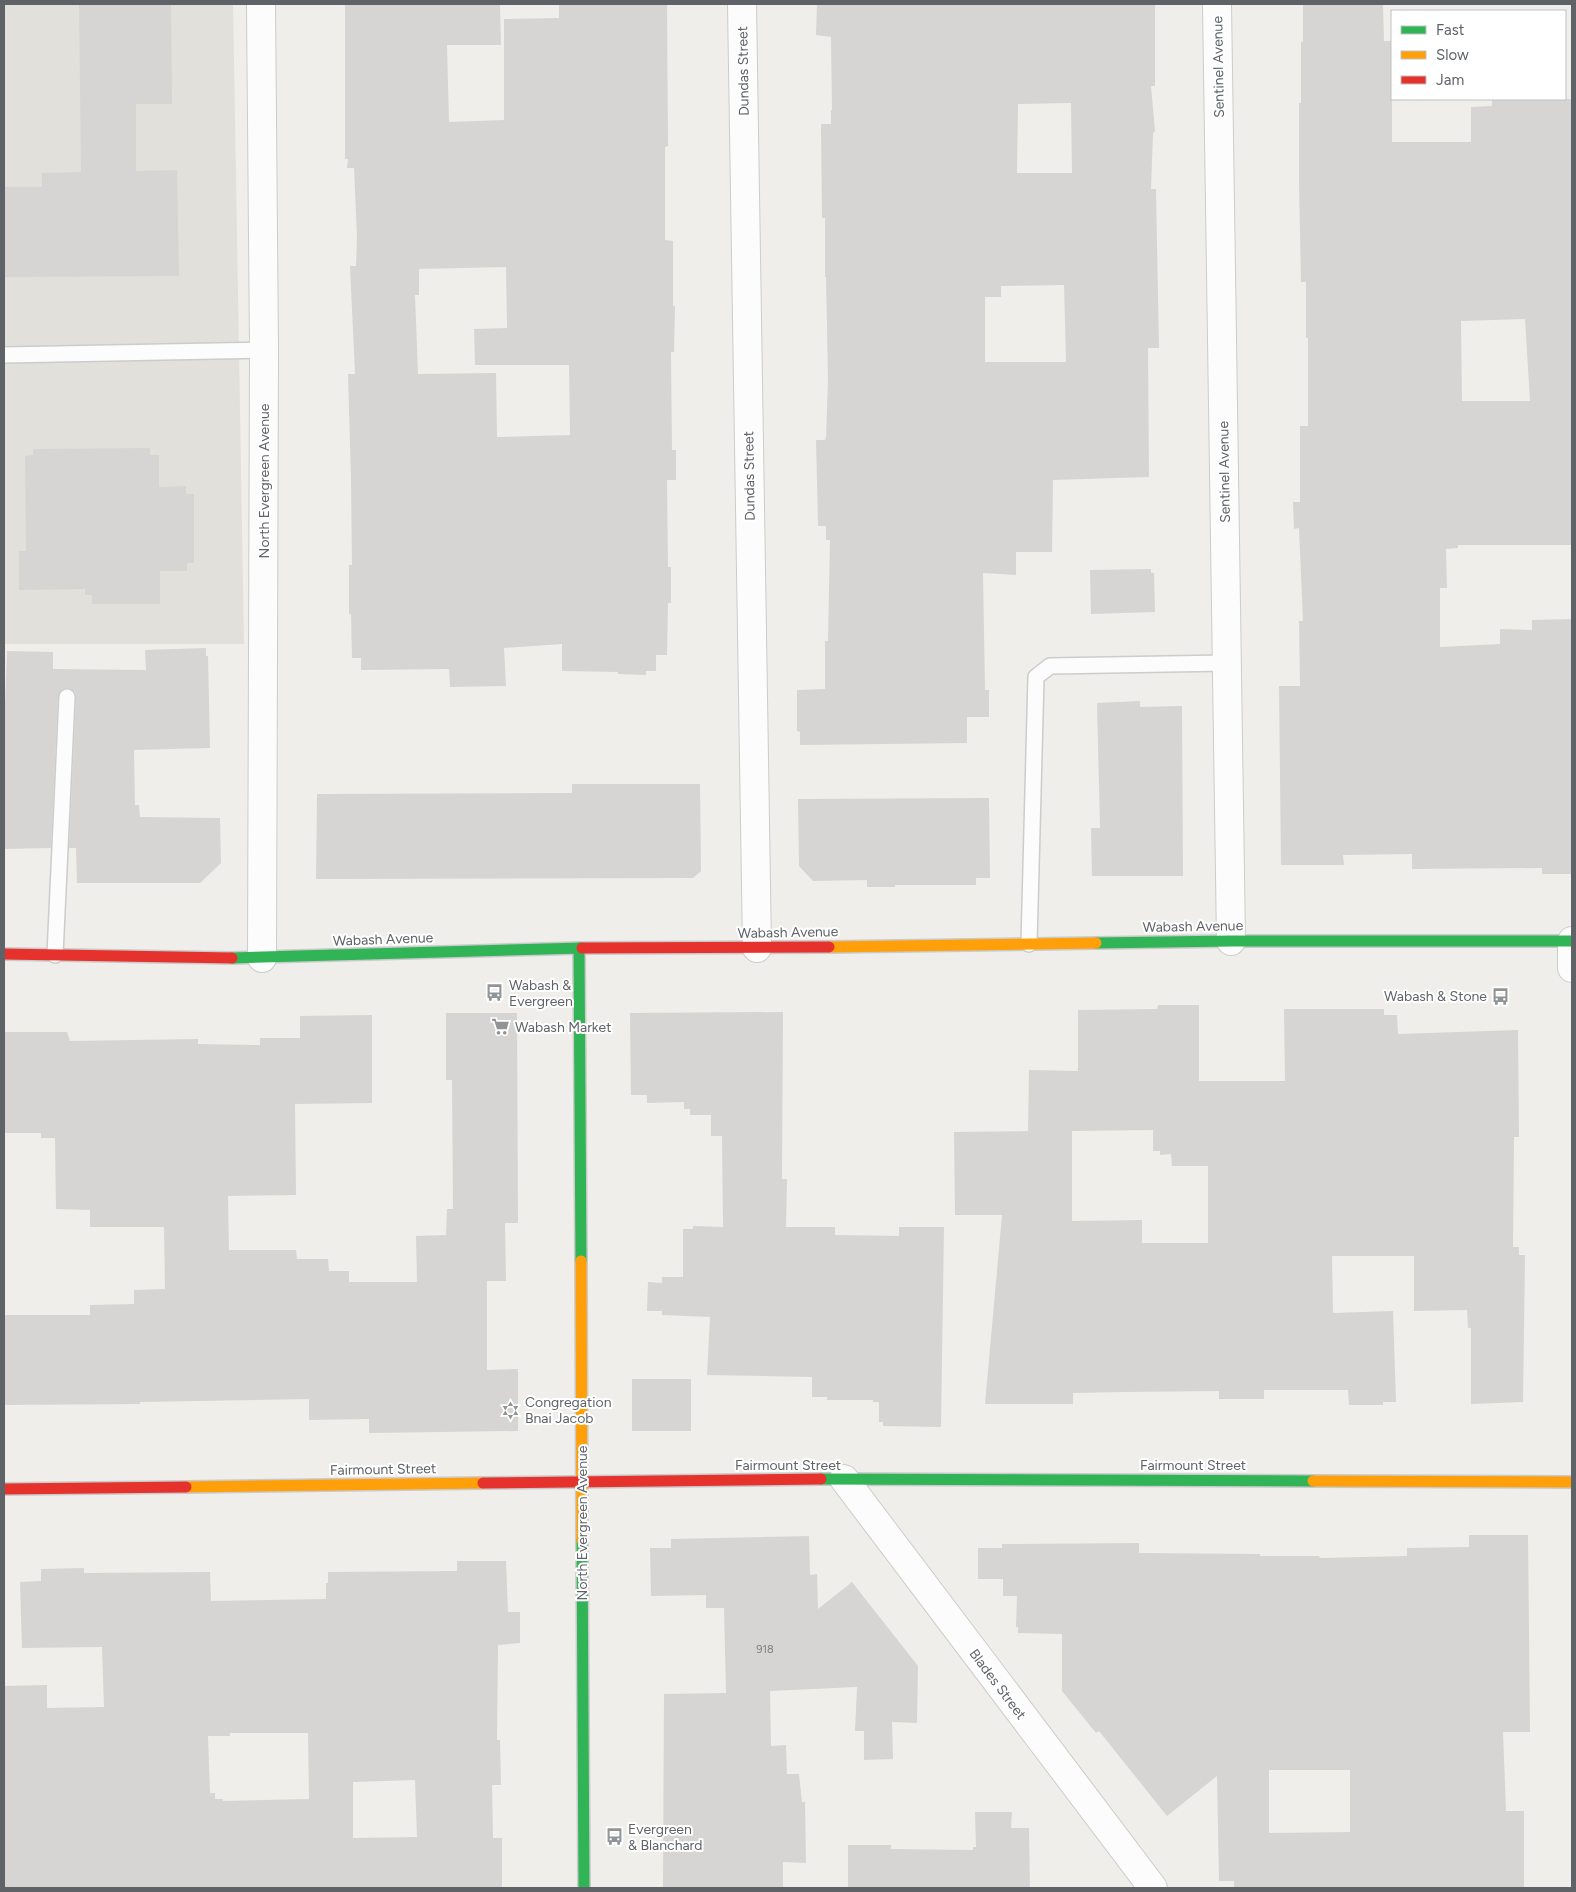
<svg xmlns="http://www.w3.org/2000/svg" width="1576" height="1892" font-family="Figtree,sans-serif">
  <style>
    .education { fill: #e2e0da }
    .building { fill: #d6d5d3; fill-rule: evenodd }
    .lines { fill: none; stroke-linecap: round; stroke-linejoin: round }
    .lane-casing { stroke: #cbcccc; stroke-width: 18 }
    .street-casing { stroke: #cbcccc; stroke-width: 30 }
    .fast-casing { stroke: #cacacb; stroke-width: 14 }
    .slow-casing { stroke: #cacacb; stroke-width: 14 }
    .jam-casing { stroke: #cacacb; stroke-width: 14 }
    .lane { stroke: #fdfcfc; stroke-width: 15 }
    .street { stroke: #fdfcfc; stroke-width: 28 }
    .fast { stroke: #30b455; stroke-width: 11 }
    .slow { stroke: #ff9f0a; stroke-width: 11 }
    .jam { stroke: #e5322d; stroke-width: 11 }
    .labels { text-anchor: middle; stroke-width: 4; stroke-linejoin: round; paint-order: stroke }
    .number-label { font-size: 11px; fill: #7e8184 }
    .street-label { font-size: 14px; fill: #5f6368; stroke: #fff }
    .poi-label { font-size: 14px; fill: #5f6368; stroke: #fff; text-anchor: start }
  </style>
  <rect width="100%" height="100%" fill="#efeeea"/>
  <!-- education -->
  <path class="education" d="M4,4H233L244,644H4Z"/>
  <!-- building -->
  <g class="building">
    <path d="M79,4H171L172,104H136V171L177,170L179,276L4,277V187H42V173L81,172Z"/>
    <path d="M345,4H500L501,45H447L449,122L504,120V19L559,18V4H667L668,146L665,147V240L673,241V306H675L674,352H671L672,450H676V480H667L668,567H671V603H668L667,655H656V671H646V675L618,674V672L562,671V644L504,648L506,686L450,687L449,669L361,670V658H352L351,614H349V565H352L351,479L348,374H355L350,266H356L357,238L354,168H347L348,159H345ZM506,267L507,328L474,329L475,365H569L570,435L497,437L496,373L418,374L415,295H419V269Z"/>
    <path d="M817,4H1155V86H1151L1155,131L1153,133L1151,189H1156L1159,348H1148L1149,477L1053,480L1052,552H1016V575L983,573L985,690H989V717H967V743L800,745V732L797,731V690L825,689V641H828L830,540H826V526H818L816,440H825L826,437L828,380L826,277H825V218H822L821,124H831V110H832L831,37L816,35ZM1071,103L1072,173H1017L1018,104ZM1064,285L1066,362H985V297H1001V286Z"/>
    <path d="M1303,4H1383L1384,41H1392V142H1471V107L1492,106V99H1572V545H1458V548L1446,549L1447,588H1440V647L1500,644V629L1532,630V620L1572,619V874H1542V868L1412,869V854L1343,855L1344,865H1281L1279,686H1300L1299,621H1303L1299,528L1294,529L1293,502H1300V426H1308V338H1306V282H1301L1299,184V103H1301V42H1303ZM1525,319L1530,401H1462L1461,321Z"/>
    <path d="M150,448V455H159V487L186,486V494H194V563H187V571H160V604H92V595H85V589L19,590V551H26L25,456L33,455V449Z"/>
    <path d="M1151,569V573H1154L1155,612L1091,614L1090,570Z"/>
    <path d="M206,648V656H208L210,748L134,750L135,805H139L140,817L220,818L221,863L200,883H77L76,848H69L76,697L75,692L68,688L62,689L58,697L51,848L4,849V705H5L7,651L53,652V669L146,670L145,650Z"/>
    <path d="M1140,701V707L1182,706L1183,876H1092L1091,828H1100L1097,703Z"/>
    <path d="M572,784H700L701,871L693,878L316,879L317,794L572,793Z"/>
    <path d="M989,798L990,878H976V885H895V887H867V880L813,881L799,866L798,799Z"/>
    <path d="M1158,1005H1199V1081H1285L1284,1009H1384V1015H1397L1398,1034L1518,1030L1519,1137H1514L1513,1247H1519V1255H1525L1523,1402L1471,1404V1328H1468L1467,1310L1414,1311V1256H1332L1333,1313L1393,1311L1396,1402H1383V1405H1349L1348,1390H1264V1399H1219V1391L1125,1392L1073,1393V1404H985L1002,1215H955L954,1132L1028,1131L1029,1070L1078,1071V1010L1157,1009ZM1153,1130V1151H1160V1155L1171,1154L1172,1166H1208V1243H1142V1220L1072,1221V1131Z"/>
    <path d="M783,1012L782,1179H787L786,1227H835V1235L899,1236V1227H944L941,1427L883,1426V1422H879V1402H873V1400H827V1397H812V1377L707,1375L710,1317L662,1315V1311H647L648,1282L662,1283V1277H683V1229H693V1226L723,1227L722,1136H711V1115H690V1109H684V1102L647,1103V1095H631L630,1013Z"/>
    <path d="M446,1013H517L518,1223H505L506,1281H487V1370L518,1369V1431L369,1433V1419L309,1420V1399L140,1402V1404L4,1405V1315H90V1305L134,1304V1290L165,1289L164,1227H90V1210L56,1209L55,1138H41V1133H4V1032H67L70,1041L198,1039V1044L260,1045V1038H300V1016L372,1015V1103L295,1104L296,1195L228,1196L229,1250H296L297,1259H328L329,1271H349V1282H417L416,1236L446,1235L447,1209H453L452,1080H446Z"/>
    <rect x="632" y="1379" width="59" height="52"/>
    <path d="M1469,1535H1528L1530,1732H1503L1506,1811H1524V1888H1234V1881H1219L1217,1776L1167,1816L1099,1731L1096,1733L1062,1691V1634L1018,1633V1627H1016L1017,1596H1003V1579H978V1548H1002V1544L1139,1543V1553L1260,1554V1556H1319L1320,1558L1407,1556V1548L1469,1547ZM1269,1770H1350V1832L1269,1833Z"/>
    <path d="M809,1536L810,1575L817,1574L818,1609L852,1582L918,1666L917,1723L892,1722L893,1759L864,1760V1731H855L857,1687L770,1691L771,1746L786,1745L787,1774H799L802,1802H805L806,1863L783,1862V1888H663L664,1694L726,1693L724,1608H706V1595L651,1596L650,1548H671V1539Z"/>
    <path d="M457,1561H506L508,1612H520V1643L498,1645L497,1740H500L501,1785H492L493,1838H502V1888H4V1686L47,1685V1708L104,1707L102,1647L22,1648L20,1582L41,1581V1569L84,1568V1573L210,1572L211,1601L326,1599V1583H328V1572L457,1571ZM230,1733H308L309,1799L223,1801V1799H215V1793H210L208,1736H230ZM415,1780L417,1837L353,1838V1782Z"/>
    <path d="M975,1812H1012L1011,1828H1029L1030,1888L848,1887V1845H891V1849L973,1850V1847H976Z"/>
  </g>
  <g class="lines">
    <defs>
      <g id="lane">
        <path d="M4,355L264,350"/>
        <path d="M1029,944L1036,677L1050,666L1226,663"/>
        <path d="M55,955L67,697"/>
      </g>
      <g id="street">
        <path d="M261,4L264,350L262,958"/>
        <path d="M742,4L757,948"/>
        <path d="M1217,4L1231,941"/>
        <path d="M1572,941V968"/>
        <path d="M844,1479L1153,1888"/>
      </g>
      <g id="fast">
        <path d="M1096,943L1231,941H1572"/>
        <path d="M579,948L581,1261"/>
        <path d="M232,958L582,948"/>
        <path d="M821,1479L1313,1481"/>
        <path d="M582,1540L584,1888"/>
      </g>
      <g id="slow">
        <path d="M829,947L1096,943"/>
        <path d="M581,1261L582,1540"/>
        <path d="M1313,1481L1572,1482"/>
        <path d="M186,1487L483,1483"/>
      </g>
      <g id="jam">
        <path d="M582,948L829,947"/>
        <path d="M4,954L232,958"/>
        <path d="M483,1483L821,1479"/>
        <path d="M4,1489L186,1487"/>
      </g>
    </defs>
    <!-- lane casing -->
    <use href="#lane" class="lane-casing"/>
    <!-- street casing -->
    <use href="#street" class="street-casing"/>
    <!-- fast casing -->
    <use href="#fast" class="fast-casing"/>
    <!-- slow casing -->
    <use href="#slow" class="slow-casing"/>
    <!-- jam casing -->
    <use href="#jam" class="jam-casing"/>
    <!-- lane -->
    <use href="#lane" class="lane"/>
    <!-- street -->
    <use href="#street" class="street"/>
    <!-- fast -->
    <use href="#fast" class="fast"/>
    <!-- slow -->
    <use href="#slow" class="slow"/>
    <!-- jam -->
    <use href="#jam" class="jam"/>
  </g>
  <!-- icons -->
  <defs>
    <symbol id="bus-bare" viewBox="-9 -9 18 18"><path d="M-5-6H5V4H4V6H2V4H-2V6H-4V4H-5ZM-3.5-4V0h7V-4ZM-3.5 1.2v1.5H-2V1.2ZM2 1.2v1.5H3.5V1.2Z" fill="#919496" stroke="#fff" stroke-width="2.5" paint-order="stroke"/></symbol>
    <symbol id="supermarket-bare" viewBox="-9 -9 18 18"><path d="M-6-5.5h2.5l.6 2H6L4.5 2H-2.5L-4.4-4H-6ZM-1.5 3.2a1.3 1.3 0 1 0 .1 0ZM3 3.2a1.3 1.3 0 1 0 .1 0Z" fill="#919496" stroke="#fff" stroke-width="2.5" paint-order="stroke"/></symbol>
    <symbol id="synagogue-bare" viewBox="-9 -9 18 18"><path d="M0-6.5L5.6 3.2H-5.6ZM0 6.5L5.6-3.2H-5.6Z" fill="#919496" stroke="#fff" stroke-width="2.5" paint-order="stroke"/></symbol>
  </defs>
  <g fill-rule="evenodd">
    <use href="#bus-bare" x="482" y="980" width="25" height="25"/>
    <use href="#bus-bare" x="1488" y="984" width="25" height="25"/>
    <use href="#supermarket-bare" x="488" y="1014" width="25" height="25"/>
    <use href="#synagogue-bare" x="498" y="1398" width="25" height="25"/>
    <use href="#bus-bare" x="602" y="1824" width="25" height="25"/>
  </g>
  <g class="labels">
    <!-- number labels -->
    <g class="number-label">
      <text x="765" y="1653">918</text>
    </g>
    <!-- street labels -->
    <g class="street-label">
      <text transform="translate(1218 67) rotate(-91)" y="5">Sentinel Avenue</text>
      <text transform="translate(743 71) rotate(-91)" y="5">Dundas Street</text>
      <text transform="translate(1224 472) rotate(-91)" y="5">Sentinel Avenue</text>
      <text transform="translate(749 476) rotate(-91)" y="5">Dundas Street</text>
      <text transform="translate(264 481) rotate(-90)" y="5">North Evergreen Avenue</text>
      <text transform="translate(1193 926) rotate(-1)" y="5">Wabash Avenue</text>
      <text transform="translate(788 932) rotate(-1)" y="5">Wabash Avenue</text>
      <text transform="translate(383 939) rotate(-2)" y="5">Wabash Avenue</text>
      <text x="788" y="1470">Fairmount Street</text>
      <text x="1193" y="1470">Fairmount Street</text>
      <text transform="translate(383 1469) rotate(-1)" y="5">Fairmount Street</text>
      <text transform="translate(582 1523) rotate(-90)" y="5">North Evergreen Avenue</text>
      <text transform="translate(998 1684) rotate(53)" y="5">Blades Street</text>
    </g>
    <!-- poi labels -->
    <g class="poi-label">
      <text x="509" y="990">Wabash &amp;<tspan x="509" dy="16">Evergreen</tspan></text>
      <text x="1487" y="1001" text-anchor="end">Wabash &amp; Stone</text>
      <text x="515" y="1032">Wabash Market</text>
      <text x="525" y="1407">Congregation<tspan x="525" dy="16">Bnai Jacob</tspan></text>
      <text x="628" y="1834">Evergreen<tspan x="628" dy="16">&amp; Blanchard</tspan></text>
    </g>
  </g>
  <!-- border -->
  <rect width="1576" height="1892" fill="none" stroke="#5f6368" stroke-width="10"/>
  <!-- legend -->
  <rect x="1391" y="10" width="175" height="90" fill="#ffffff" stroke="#bfc1c3"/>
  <rect x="1401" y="26" width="25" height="8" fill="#30b455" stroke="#bfc1c3"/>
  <text x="1436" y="35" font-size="15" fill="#5f6368">Fast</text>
  <rect x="1401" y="51" width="25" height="8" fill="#ff9f0a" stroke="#bfc1c3"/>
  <text x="1436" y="60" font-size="15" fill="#5f6368">Slow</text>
  <rect x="1401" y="76" width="25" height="8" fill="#e5322d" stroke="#bfc1c3"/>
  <text x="1436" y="85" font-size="15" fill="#5f6368">Jam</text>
</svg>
